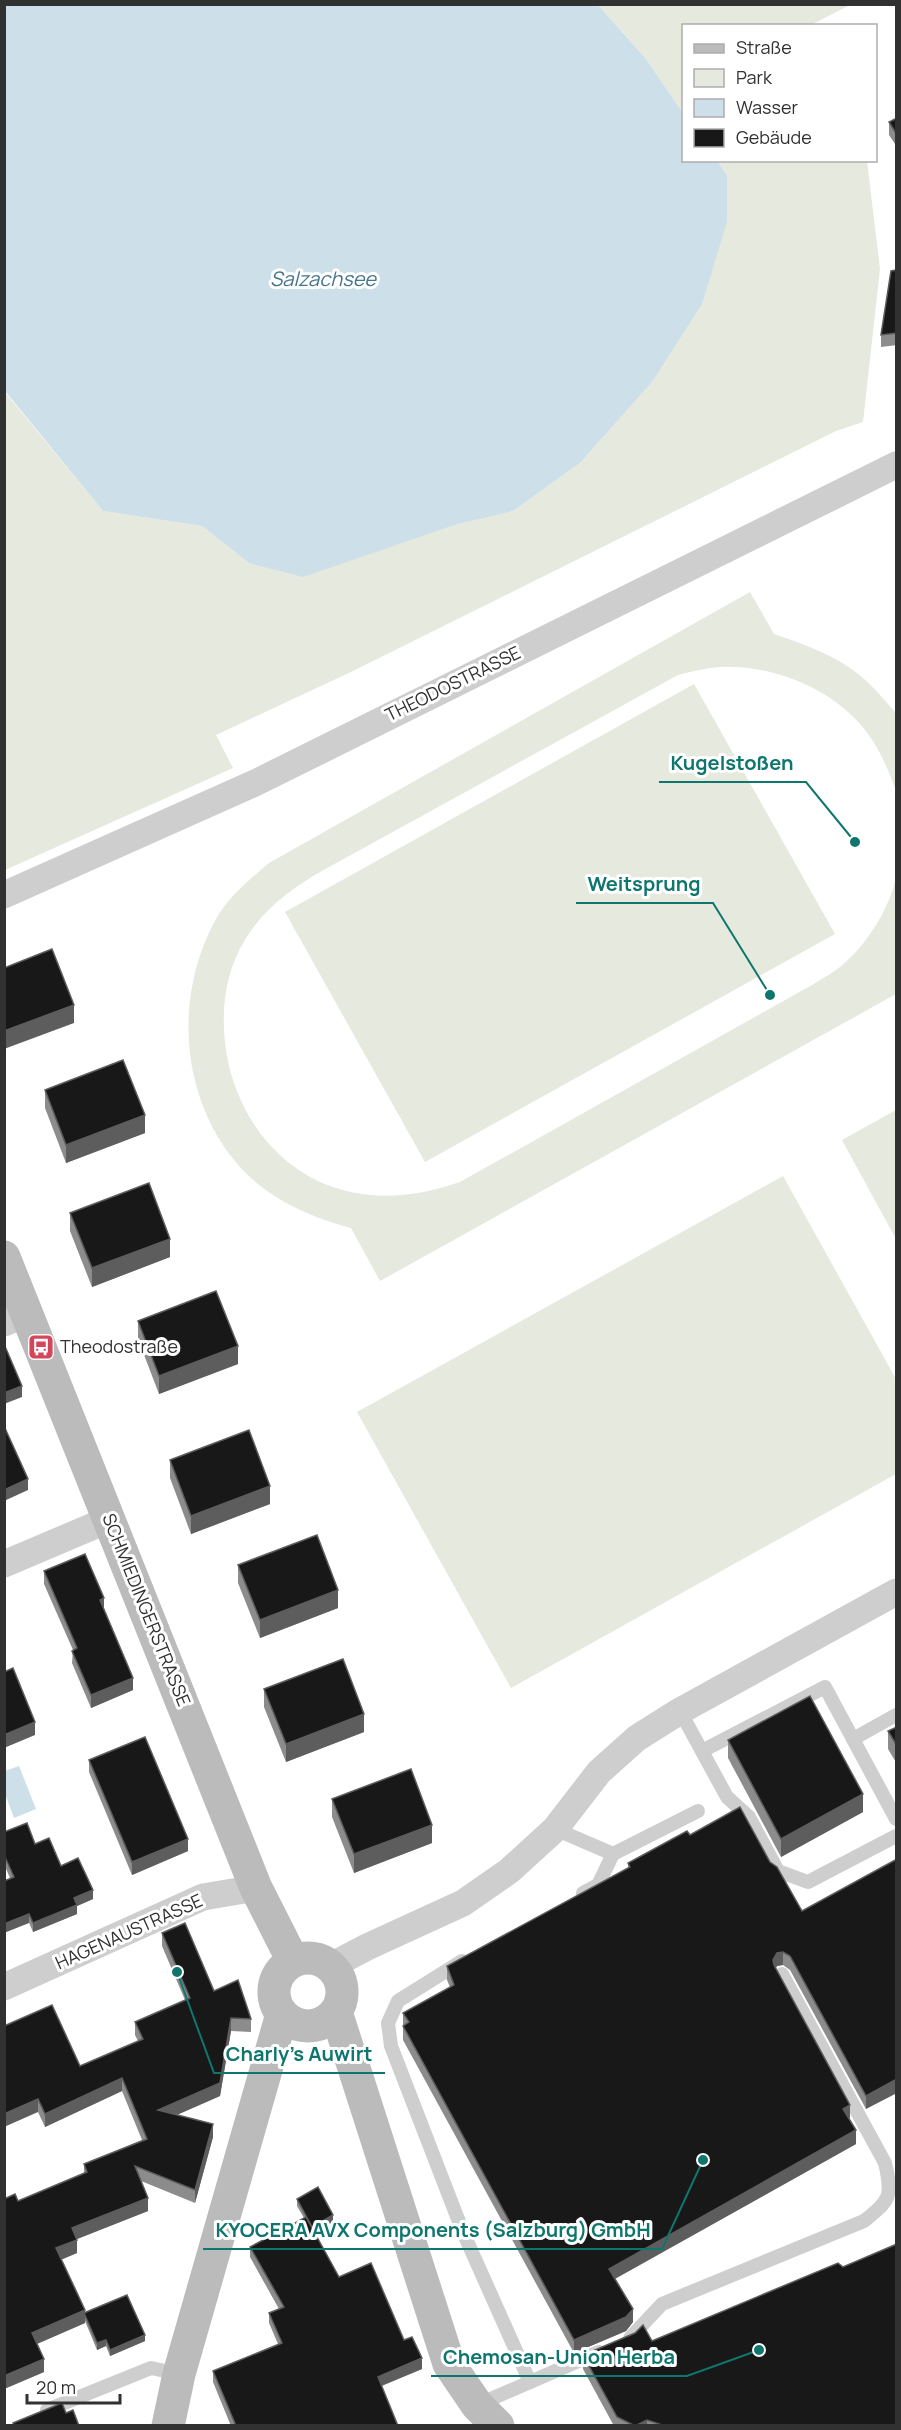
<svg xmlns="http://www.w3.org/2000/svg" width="901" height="2430" font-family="Manrope,sans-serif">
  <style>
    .green { fill: #e5e9de }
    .water { fill: #cddfe8 }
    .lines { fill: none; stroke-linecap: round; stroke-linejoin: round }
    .lane { stroke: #cecece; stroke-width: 14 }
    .street { stroke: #cecece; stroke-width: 27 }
    .secondary { stroke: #bbb; stroke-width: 33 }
    .wall { fill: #8c8c8c }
    .shaded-wall { fill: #5d5d5d }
    .building { fill: #181818; stroke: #5d5d5d; stroke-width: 1.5 }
    .labels { text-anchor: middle; stroke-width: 6; stroke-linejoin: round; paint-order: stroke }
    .street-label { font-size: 18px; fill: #313131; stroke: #fff }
    .poi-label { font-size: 18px; fill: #313131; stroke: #fff; text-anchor: start }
    .water-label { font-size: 20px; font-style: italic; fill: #47768c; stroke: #fff }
    .leader { fill: none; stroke: #0f766e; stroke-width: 2 }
    .callout-dot { fill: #0f766e; stroke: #fff; stroke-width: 2 }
    .callout-label { font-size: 20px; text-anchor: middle; font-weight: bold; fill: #0f766e; stroke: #fff; stroke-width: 6; stroke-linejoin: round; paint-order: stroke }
  </style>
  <rect width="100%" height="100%" fill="#fff"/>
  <!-- green -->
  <g class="green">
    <path d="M598,5H850L811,25L684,26L683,113L646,59Z"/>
    <path d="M717,161H867L880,269L863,422L836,431L351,672L216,735L233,768L5,870L4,391L103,511L202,526L249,563L513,511L580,463L652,382L727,175Z"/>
    <path d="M750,592L774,634C800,643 827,652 850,668C868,680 882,697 896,713V791C890,774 883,757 873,741C844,695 785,668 732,667C714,666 695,671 678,675L320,872C291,889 265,908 246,938C226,970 221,1006 225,1043C234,1121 289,1188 370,1195C402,1198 430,1192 460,1182L812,985C821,979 831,974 840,967C865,947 889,910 896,878V994L380,1281L351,1228C310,1217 269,1199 240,1167C180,1100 173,996 216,919C228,897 250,879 269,863Z"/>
    <path d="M694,684L835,934L425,1162L285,912Z"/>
    <path d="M896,1110V1239L842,1140Z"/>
    <path d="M783,1176L896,1379V1474L511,1688L357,1412Z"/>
  </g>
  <!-- water -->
  <g class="water">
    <path d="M4,5H598L646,59L683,113L684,160L717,161L727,175V222L702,304L652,382L580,463L513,511L457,524L303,577L249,563L202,526L103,511L5,391Z"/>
    <path d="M19,1766L36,1809L14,1818L5,1794V1771Z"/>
  </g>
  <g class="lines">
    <!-- lane -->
    <g class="lane">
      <path d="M680,1711L727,1797L749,1817L778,1871L808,1882L896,1836"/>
      <path d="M853,1739L896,1715"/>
      <path d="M702,1751L825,1687L896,1819"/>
      <path d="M555,1829L613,1854"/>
      <path d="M583,1893L598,1885L613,1854L698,1811"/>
      <path d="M462,1961L398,2001L388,2023L391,2046L463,2232L530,2382"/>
      <path d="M630,2338L662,2304L864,2221C890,2200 893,2197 885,2163L782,1974"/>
      <path d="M477,2405L599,2352"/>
      <path d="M47,2410L151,2368L179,2374"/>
    </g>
    <!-- street -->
    <g class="street">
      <path d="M4,895L257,782L896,465"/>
      <path d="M4,1323L28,1313"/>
      <path d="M4,1564L110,1519"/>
      <path d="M331,1966L367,1947L463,1903L509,1871L555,1829L599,1772L637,1738L680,1711L896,1592"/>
      <path d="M4,1987L203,1897L256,1888"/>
    </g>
    <!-- secondary -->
    <g class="secondary">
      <path d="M4,1257L256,1888L293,1961"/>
      <circle cx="308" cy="1992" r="34"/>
      <path d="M336,2012L449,2364L477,2405L498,2426"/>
      <path d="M168,2426L179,2374L282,2014"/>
    </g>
  </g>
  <!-- wall -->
  <g class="wall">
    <path d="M897,118V147L889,135V122Z"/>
    <path d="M897,270V345L881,347V335Z"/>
    <path d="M45,1090L145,1133L66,1163L45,1108Z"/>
    <path d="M70,1213L170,1257L92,1287L70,1231Z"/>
    <path d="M138,1321L238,1364L159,1394L138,1339Z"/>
    <path d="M170,1460L270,1504L191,1534L170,1478Z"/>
    <path d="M238,1565L338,1608L260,1638L238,1583Z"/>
    <path d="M44,1571L104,1609L133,1690L91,1708L72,1663L73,1650L44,1584Z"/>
    <path d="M264,1689L364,1732L286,1762L264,1707Z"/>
    <path d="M897,1727V1764L888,1749V1731Z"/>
    <path d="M728,1740L863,1812L781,1857L728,1758Z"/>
    <path d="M89,1760L188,1851L132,1875L89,1772Z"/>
    <path d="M332,1799L432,1843L354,1873L332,1817Z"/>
    <path d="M4,1832L35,1844L61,1866L93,1899L77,1906V1914L33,1932L4,1864Z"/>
    <path d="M690,1835L770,1862L802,1911L897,1859L866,2109L790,1970L783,1965L777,1966L776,1968L850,2118L849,2119L856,2144L615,2279L633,2322L626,2331L574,2353L403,2040V2013L450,1987L447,1980V1966L628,1868V1863Z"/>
    <path d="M162,1933L214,1991L251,2019V2032L231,2031L220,2096L177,2115L213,2137L195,2203L141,2181L148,2211L77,2239V2253L61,2259L85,2313L145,2341L110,2356L106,2346L97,2350L85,2321V2323L37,2344L44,2372L4,2389V2199L18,2201L84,2173V2164L142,2140L122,2091L45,2127L38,2112L4,2026L80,2066L138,2041L135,2035V2022L185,2000L162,1946Z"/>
    <path d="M297,2199L333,2222L314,2232L339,2277L404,2340L422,2369L382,2386L398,2426H231L213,2382V2371L278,2344L269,2323V2313L279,2309L250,2257V2247L304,2218L297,2206Z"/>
    <path d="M843,2267L897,2426H614L583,2369V2355L652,2341Z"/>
  </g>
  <!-- shaded-wall -->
  <g class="shaded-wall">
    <path d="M74,1005V1023L4,1049V1031Z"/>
    <path d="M145,1115V1133L66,1163V1145Z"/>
    <path d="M170,1239V1257L92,1287V1268Z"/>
    <path d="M238,1346V1364L159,1394V1376Z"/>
    <path d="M22,1386V1397L4,1404V1393Z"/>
    <path d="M28,1479V1490L4,1501V1490Z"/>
    <path d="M270,1486V1504L191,1534V1516Z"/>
    <path d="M338,1590V1608L260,1638V1620Z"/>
    <path d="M104,1598V1611L100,1600Z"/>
    <path d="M133,1678V1690L91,1708V1695Z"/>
    <path d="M364,1714V1732L286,1762V1744Z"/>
    <path d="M35,1722V1735L4,1748V1735Z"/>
    <path d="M863,1794V1812L781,1857V1839Z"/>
    <path d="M432,1825V1843L354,1873V1854Z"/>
    <path d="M188,1839V1851L132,1875V1862Z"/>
    <path d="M93,1890V1899L77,1906V1914L33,1932V1923L74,1898Z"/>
    <path d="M29,1914V1923L4,1933V1924Z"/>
    <path d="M783,1952V1965L777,1966L773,1973V1960L777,1953Z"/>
    <path d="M231,2018V2031L220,2096L158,2123V2110Z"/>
    <path d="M122,2078V2091L45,2127V2114Z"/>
    <path d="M897,2079V2093L866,2109V2096Z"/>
    <path d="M38,2099V2112L4,2127V2114Z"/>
    <path d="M850,2105V2118L843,2122V2109Z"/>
    <path d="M213,2124V2137L195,2203V2190Z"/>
    <path d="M856,2130V2144L609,2282V2269Z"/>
    <path d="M148,2198V2211L72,2241V2228Z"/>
    <path d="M333,2215V2222L312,2233V2227Z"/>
    <path d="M77,2240V2253L56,2262V2248Z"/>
    <path d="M633,2309V2322L626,2331L574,2353V2340Z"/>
    <path d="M85,2310V2323L32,2346V2333Z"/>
    <path d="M145,2335V2341L110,2356V2350Z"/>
    <path d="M106,2340V2346L97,2350V2343Z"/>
    <path d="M422,2358V2369L378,2387V2377Z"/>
    <path d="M44,2359V2372L4,2389V2376Z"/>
    <path d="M647,2420V2426H637Z"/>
  </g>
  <!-- building -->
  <g class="building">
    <path d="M897,118V135L889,122Z"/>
    <path d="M897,270V333L881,335L891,271Z"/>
    <path d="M52,949L74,1005L4,1031V968Z"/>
    <path d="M123,1060L145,1115L66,1145L45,1090Z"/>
    <path d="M149,1183L170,1239L92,1268L70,1213Z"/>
    <path d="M216,1291L238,1346L159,1376L138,1321Z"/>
    <path d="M4,1344L22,1386L4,1393Z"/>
    <path d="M4,1426L28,1479L4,1490Z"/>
    <path d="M249,1430L270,1486L191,1516L170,1460Z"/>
    <path d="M317,1535L338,1590L260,1620L238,1565Z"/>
    <path d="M85,1554L104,1598L100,1600L133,1678L91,1695L72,1651L77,1648L44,1571Z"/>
    <path d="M343,1659L364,1714L286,1744L264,1689Z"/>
    <path d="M13,1668L35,1722L4,1735V1672Z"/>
    <path d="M810,1696L863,1794L781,1839L728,1740Z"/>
    <path d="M897,1727V1746L888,1731Z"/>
    <path d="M145,1737L188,1839L132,1862L89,1760Z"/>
    <path d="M411,1769L432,1825L354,1854L332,1799Z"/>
    <path d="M740,1807L770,1862L777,1867L802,1911L897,1859V2079L866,2096L790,1956L783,1952L777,1953L773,1960L774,1965L850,2105L843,2109L856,2130L609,2269L633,2309L626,2317L574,2340L403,2026L409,2022L403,2013L454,1985L447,1966L630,1867L628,1863L687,1831L690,1835Z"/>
    <path d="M27,1823L35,1844L49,1838L61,1866L78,1858L93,1890L74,1898L77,1905L33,1923L29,1914L4,1924V1881L14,1877L4,1855V1832Z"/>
    <path d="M185,1923L214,1991L238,1980L251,2019L231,2018L220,2083L158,2110L213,2124L195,2190L135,2166L148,2198L72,2228L77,2240L56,2248L85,2310L32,2333L44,2359L4,2376V2199L15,2194L18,2201L87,2172L84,2164L147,2139L122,2078L45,2114L38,2099L4,2114V2026L52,2005L80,2066L143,2039L135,2022L190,1998L162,1933Z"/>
    <path d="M318,2187L333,2215L312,2227L297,2199Z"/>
    <path d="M306,2217L339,2277L371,2263L404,2340L412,2337L422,2358L378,2377L398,2426H236L213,2371L282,2343L269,2313L284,2307L250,2247Z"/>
    <path d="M897,2244V2426H665L647,2420L635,2426L617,2417L583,2355L635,2333L643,2325L652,2341L838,2263L843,2267Z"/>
    <path d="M127,2295L145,2335L110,2350L106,2340L97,2343L84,2313Z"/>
    <path d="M62,2403L66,2413L73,2410L79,2426H14L13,2423Z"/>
  </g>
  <!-- icons -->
  <defs>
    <symbol id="bus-square" viewBox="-11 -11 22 22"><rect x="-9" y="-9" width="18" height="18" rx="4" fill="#d4475b" stroke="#fff"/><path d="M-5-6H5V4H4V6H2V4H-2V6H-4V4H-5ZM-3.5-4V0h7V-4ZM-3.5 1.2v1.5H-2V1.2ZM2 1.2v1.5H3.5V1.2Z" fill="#fff"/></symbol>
  </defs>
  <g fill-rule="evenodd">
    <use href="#bus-square" x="26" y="1332" width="30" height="30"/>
  </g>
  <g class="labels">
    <!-- street labels -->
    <g class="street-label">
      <text transform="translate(453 684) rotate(-26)" y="6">THEODOSTRASSE</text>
      <text transform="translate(146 1610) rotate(68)" y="6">SCHMIEDINGERSTRASSE</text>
      <text transform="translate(129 1932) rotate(-24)" y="6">HAGENAUSTRASSE</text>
    </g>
    <!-- poi labels -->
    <g class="poi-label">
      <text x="60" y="1353">Theodostraße</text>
    </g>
    <!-- water labels -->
    <g class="water-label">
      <text x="323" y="286">Salzachsee</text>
    </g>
  </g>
  <!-- callouts -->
  <path class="leader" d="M855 842L806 782H659M770 995L713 903H576M177 1972L214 2073H385M703 2160L662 2249H203M759 2350L687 2376H431"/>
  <g class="callout-dot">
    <circle cx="855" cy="842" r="6"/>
    <circle cx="770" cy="995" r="6"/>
    <circle cx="177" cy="1972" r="6"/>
    <circle cx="703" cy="2160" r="6"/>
    <circle cx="759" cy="2350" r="6"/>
  </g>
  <g class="callout-label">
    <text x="732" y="770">Kugelstoßen</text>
    <text x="644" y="891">Weitsprung</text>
    <text x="299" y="2061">Charly's Auwirt</text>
    <text x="433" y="2237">KYOCERA AVX Components (Salzburg) GmbH</text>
    <text x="559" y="2364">Chemosan-Union Herba</text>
  </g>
  <!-- border -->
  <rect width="901" height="2430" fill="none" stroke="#313131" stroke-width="12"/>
  <!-- legend -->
  <rect x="682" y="24" width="195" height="138" fill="#ffffff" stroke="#adadad" stroke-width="1.5"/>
  <rect x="694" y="44" width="30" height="9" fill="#bbbbbb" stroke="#adadad" stroke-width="1.5"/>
  <text x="736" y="54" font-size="18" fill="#313131">Straße</text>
  <rect x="694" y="69" width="30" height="18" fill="#e5e9de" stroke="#adadad" stroke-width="1.5"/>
  <text x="736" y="84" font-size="18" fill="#313131">Park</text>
  <rect x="694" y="99" width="30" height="18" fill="#cddfe8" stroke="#adadad" stroke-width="1.5"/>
  <text x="736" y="114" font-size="18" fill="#313131">Wasser</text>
  <rect x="694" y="129" width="30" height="18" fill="#181818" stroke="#adadad" stroke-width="1.5"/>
  <text x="736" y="144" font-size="18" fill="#313131">Gebäude</text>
  <!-- scale -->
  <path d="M27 2394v9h93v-9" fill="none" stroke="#313131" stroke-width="3"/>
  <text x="36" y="2394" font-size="18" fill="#313131" stroke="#ffffff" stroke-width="4.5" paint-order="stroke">20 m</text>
</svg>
